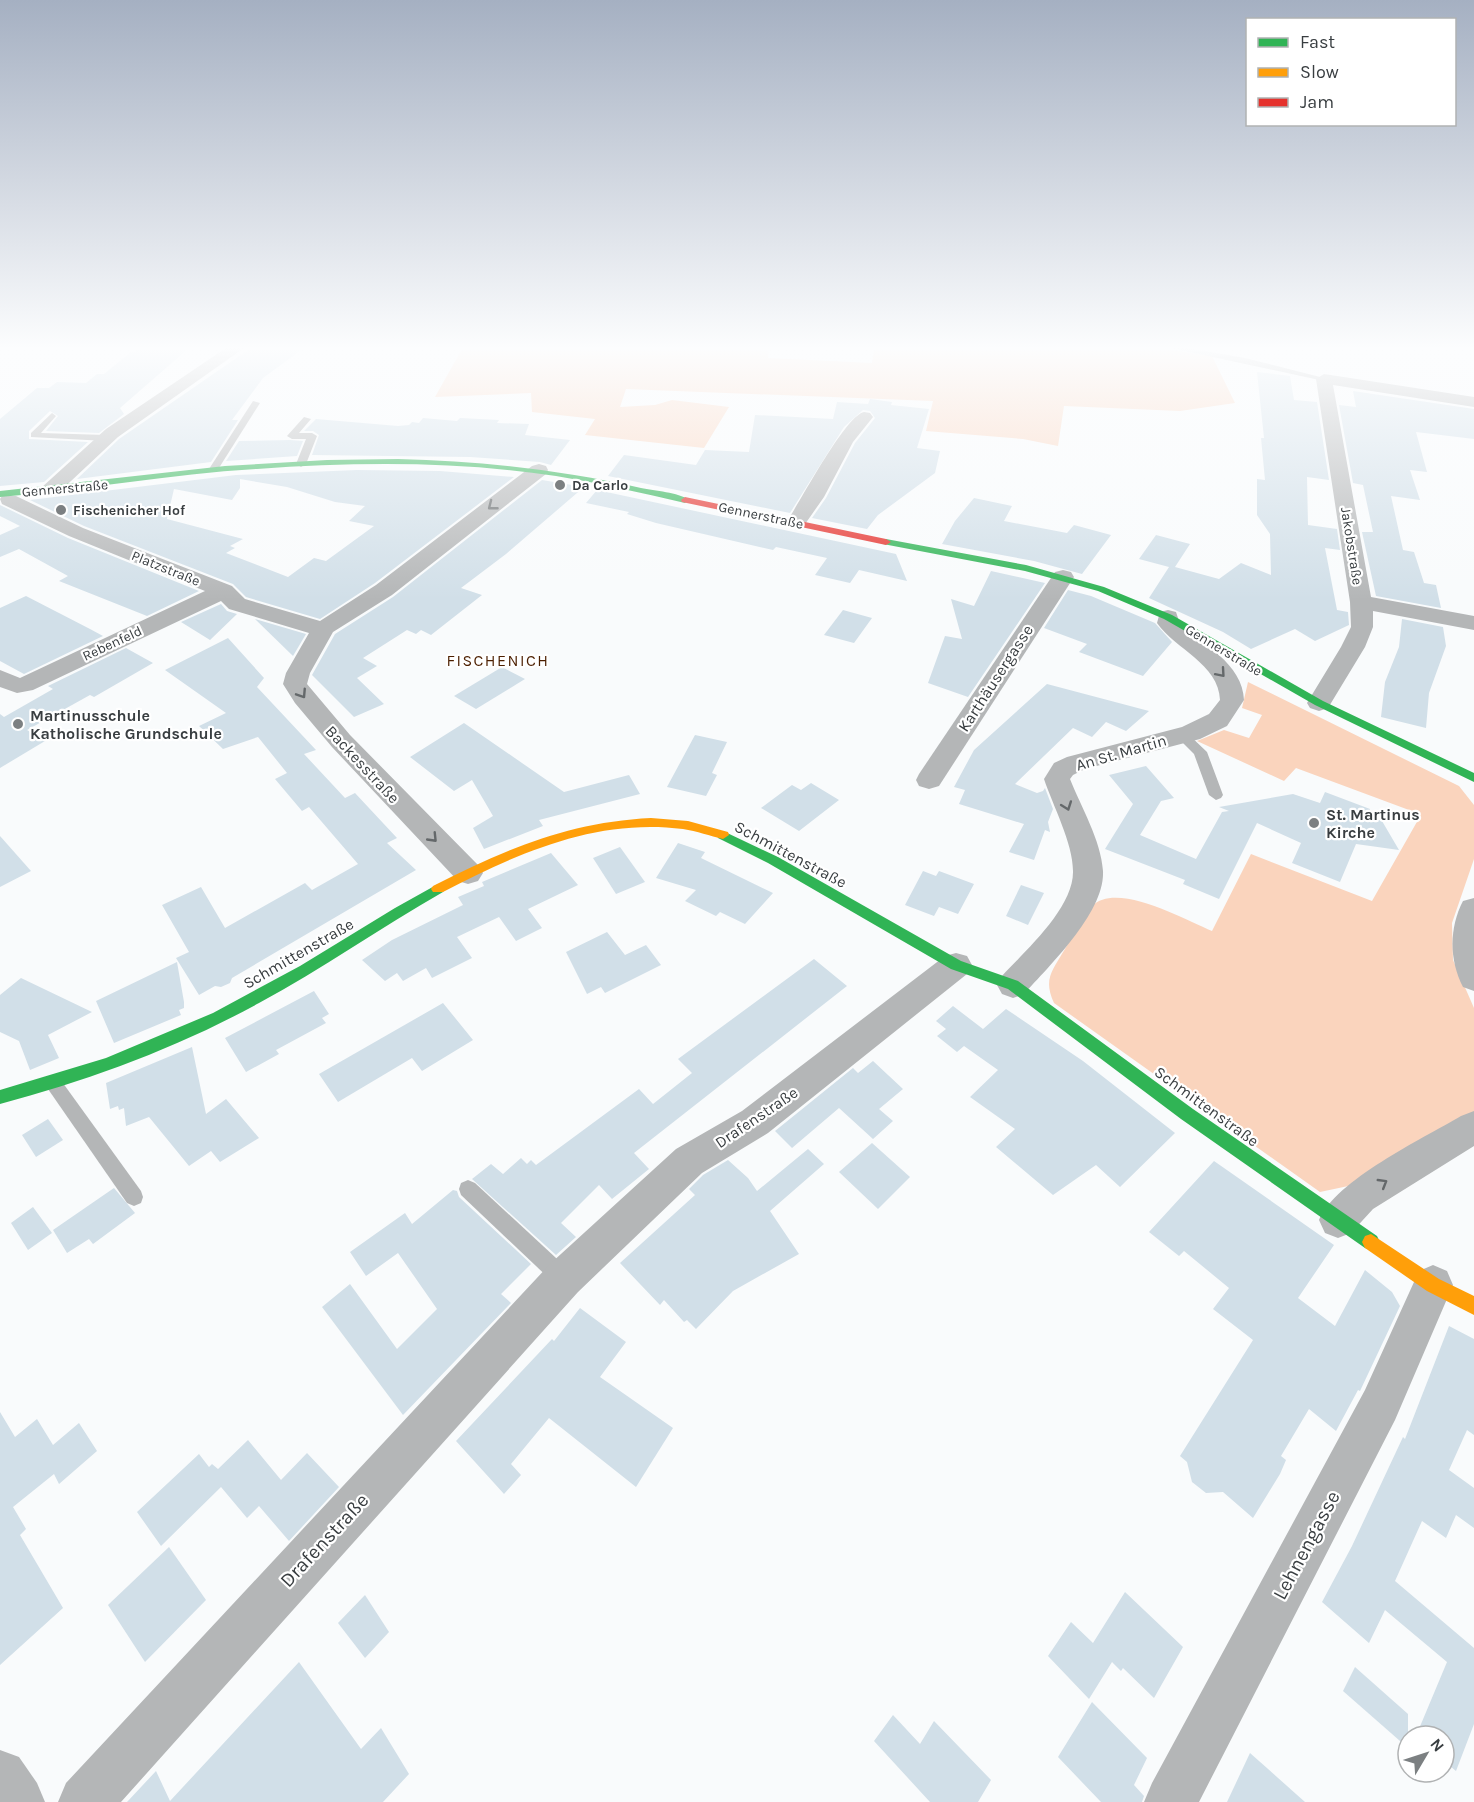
<svg xmlns="http://www.w3.org/2000/svg" width="1474" height="1802" font-family="Karla,sans-serif">
  <style>
    .green { fill: #fad4bd }
    .building { fill: #d1dfe8; fill-rule: evenodd }
    .lines { fill: none; stroke-linecap: round; stroke-linejoin: round }
    .lane { fill: #b4b6b7; fill-rule: evenodd }
    .street { fill: #b4b6b7; fill-rule: evenodd }
    .fast { fill: #30b455; fill-rule: evenodd }
    .slow { fill: #ff9f0a; fill-rule: evenodd }
    .jam { fill: #e5322d; fill-rule: evenodd }
    .oneway { stroke: #64686a }
    .poi-dot { fill: #7c8082; stroke: #fff; stroke-width: 2 }
    .labels { text-anchor: middle; stroke-width: 4.5; stroke-linejoin: round; paint-order: stroke }
    .far-poi-label { font-size: 14px; font-weight: bold; fill: #393e41; stroke: #fff; text-anchor: start }
    .far-street-label { font-size: 14px; fill: #393e41; stroke: #fff }
    .far-quarter-label { font-size: 16px; letter-spacing: 1.5px; fill: #4c1f00; stroke: #fff }
    .street-label { font-size: 16px; fill: #393e41; stroke: #fff }
    .poi-label { font-size: 16px; font-weight: bold; fill: #393e41; stroke: #fff; text-anchor: start }
    .near-street-label { font-size: 20px; fill: #393e41; stroke: #fff }
  </style>
  <rect width="100%" height="100%" fill="#f9fbfc"/>
  <!-- green -->
  <g class="green">
    <path d="M769,348L768,358L872,363L874,348H1158L1212,356L1235,403L1180,411L1064,406L1058,446L1023,439L926,431L933,401L626,389L620,407L655,405L672,400L729,407L704,448L585,435L595,419L532,412L531,393L435,397L462,349Z"/>
    <path d="M1248,682L1459,786L1474,805V859L1452,923L1453,960L1474,1008V1113L1353,1185L1320,1192L1054,1003C1043,979 1052,971 1065,949C1073,936 1081,917 1092,906C1117,881 1185,920 1212,931L1251,854L1372,901L1418,820L1409,810L1296,768L1284,781L1197,741L1224,730L1249,738L1262,715L1242,708Z"/>
  </g>
  <!-- building -->
  <g class="building">
    <path d="M141,348H189L120,408L124,414L99,433L46,431L58,416L50,411L29,431V439L88,442L44,482L0,486V419L37,388H49L57,382L86,383L97,374H104L131,352H135Z"/>
    <path d="M251,348H304L263,378L232,420H238L211,462L77,479L119,439Z"/>
    <path d="M1257,372L1290,376L1294,400L1317,402L1329,480L1307,477L1308,525L1337,529L1340,550L1325,548L1337,610L1348,612L1349,625L1315,641L1295,629L1251,649L1223,632L1149,598L1169,567L1139,559L1156,535L1190,544L1175,567L1219,579L1241,563L1271,575L1270,534L1257,515V479L1265,480L1261,438H1264Z"/>
    <path d="M1353,391L1474,409V439L1416,432L1427,472L1410,470L1420,500L1391,496L1403,550L1414,552L1424,583L1436,585L1441,608L1376,596L1362,532H1373L1363,485L1353,483L1339,405L1356,407Z"/>
    <path d="M870,399L892,402L891,405L929,409L917,448L940,451L935,473L878,515L867,529L812,518L826,498L855,443L875,418L870,411L863,410L844,427L790,513L608,476L624,455L696,465L705,450L749,452L755,415L833,419L837,402L868,404Z"/>
    <path d="M423,418L457,421L460,418L499,420L497,423L529,424L525,435L570,440L551,465L540,462L470,457L312,455L319,435L313,431H304L316,419L398,426L409,425L412,422L419,423Z"/>
    <path d="M290,440L303,441L297,456L226,461L239,441Z"/>
    <path d="M357,470L440,471L514,477L375,583L320,619L246,597L233,584L84,526L30,500L236,475ZM240,479L287,487L335,502L365,506L349,521L374,526L326,561L314,558L288,577L226,553L235,548L230,546L243,539L167,519L174,489L232,500L240,488Z"/>
    <path d="M542,480L584,487L506,554L461,588L482,595L431,635L421,630L416,634L407,630L363,658L377,666L357,678L384,704L354,717L312,675L335,634L393,597Z"/>
    <path d="M597,490L896,554L907,581L859,570L850,583L815,575L827,558L776,547L773,550L656,523L627,514L629,512L586,503Z"/>
    <path d="M974,498L1012,506L1004,521L1067,533L1074,525L1111,535L1082,574L1034,561L942,544L955,521Z"/>
    <path d="M0,505L68,538L199,591L147,616L59,581L68,576L19,549L0,557V535L20,526L0,516Z"/>
    <path d="M991,571L1045,583L968,697L928,683L945,636L962,639L951,599L974,606Z"/>
    <path d="M1068,590L1091,596L1155,623L1172,642L1143,676L1079,652L1087,644L1044,628Z"/>
    <path d="M26,596L90,629L103,636L24,674L0,661V608Z"/>
    <path d="M221,604L227,611L237,614L210,640L181,622Z"/>
    <path d="M843,610L872,618L854,643L824,635Z"/>
    <path d="M255,619L306,634L293,656Z"/>
    <path d="M1402,619L1443,627L1446,646L1429,693L1426,728L1381,717L1385,682L1399,647Z"/>
    <path d="M228,638L264,678L257,687L316,750L304,754L345,798L355,793L397,838L387,843L416,870L232,978L230,983L221,987L215,986L199,995L176,958L189,952L162,905L201,887L225,928L305,883L312,890L358,864L309,807L302,811L275,779L287,773L258,737L223,749L199,726L226,713L165,670Z"/>
    <path d="M126,648L153,663L94,697L90,695L27,730L45,741L0,768V714L4,717L53,689L48,686Z"/>
    <path d="M502,667L525,679L476,709L454,696Z"/>
    <path d="M1047,684L1149,711L1126,731L1106,722L1092,737L1073,728L1015,784L1037,793L1043,791L1045,788L1053,809L1048,822L1050,832L1045,830L1034,860L1009,852L1024,824L959,804L965,790L954,787L974,750Z"/>
    <path d="M464,723L564,792L629,775L640,794L539,820L543,826L484,849L473,828L493,816L472,780L454,791L410,757Z"/>
    <path d="M695,735L727,742L712,773L717,775L706,796L667,787Z"/>
    <path d="M1146,766L1174,798L1161,801L1140,835L1196,859L1222,812L1229,811L1219,807L1293,794L1320,803L1325,792L1370,809L1367,816L1382,821L1399,850L1356,844L1340,882L1292,863L1301,843L1257,823L1219,899L1183,884L1185,880L1105,849L1133,804L1109,775Z"/>
    <path d="M811,783L839,800L799,831L761,808L792,785L801,790Z"/>
    <path d="M0,836L31,871L0,887Z"/>
    <path d="M678,843L705,852L701,858L773,893L745,924L720,912L716,916L685,901L696,890L656,878Z"/>
    <path d="M620,847L645,882L616,894L593,858Z"/>
    <path d="M551,853L578,885L528,909L542,928L516,941L499,917L457,937L472,958L432,978L426,968L403,981L397,973L385,981L362,960L392,940L463,905L458,897L484,886L482,882Z"/>
    <path d="M923,871L936,876L939,871L974,884L958,914L939,907L934,916L905,905Z"/>
    <path d="M1021,885L1044,893L1028,925L1006,916Z"/>
    <path d="M607,932L625,955L646,945L661,965L605,993L601,987L587,994L566,952Z"/>
    <path d="M814,959L847,986L634,1153L649,1169L612,1199L599,1185L561,1223L576,1237L556,1255L472,1179L491,1164L503,1174L521,1158L527,1164L531,1160L536,1165L639,1089L653,1104L692,1073L678,1059Z"/>
    <path d="M177,962L184,1002V1008L179,1010L181,1015L114,1043L96,1001Z"/>
    <path d="M21,978L92,1012L48,1035L59,1058L30,1070L19,1041L0,1032V995Z"/>
    <path d="M314,991L329,1014L322,1018L326,1023L276,1050L279,1054L246,1072L225,1038Z"/>
    <path d="M443,1003L473,1040L422,1071L412,1058L338,1102L319,1074Z"/>
    <path d="M953,1006L983,1029L1006,1009L1083,1061L1175,1133L1120,1187L1096,1165L1053,1195L996,1147L1015,1129L970,1097L998,1070L964,1046L957,1052L937,1036L946,1029L936,1021Z"/>
    <path d="M192,1047L206,1114L226,1099L259,1138L220,1162L211,1151L189,1166L149,1117L126,1126L124,1108L119,1110L118,1106L110,1109L106,1083Z"/>
    <path d="M873,1061L903,1089L879,1109L893,1121L873,1139L839,1108L792,1148L775,1131L853,1068L858,1073Z"/>
    <path d="M48,1119L63,1140L36,1157L22,1135Z"/>
    <path d="M872,1143L910,1177L878,1209L839,1172Z"/>
    <path d="M808,1149L824,1164L770,1211L799,1254L733,1291L696,1329L687,1320L684,1322L664,1300L660,1305L620,1263L695,1195L689,1189L703,1175L728,1160L748,1178L757,1191Z"/>
    <path d="M1214,1161L1334,1245L1298,1298L1335,1326L1365,1270L1392,1292L1400,1306L1360,1391L1358,1390L1336,1431L1309,1409L1281,1456L1286,1460L1280,1474L1253,1518L1223,1492L1206,1493L1192,1482L1187,1462L1180,1456L1253,1340L1213,1309L1229,1288L1184,1251L1179,1256L1149,1232Z"/>
    <path d="M114,1188L135,1213L93,1244L89,1239L67,1253L53,1230Z"/>
    <path d="M453,1190L457,1191L459,1197L531,1264L501,1294L511,1303L403,1415L322,1307L350,1284L397,1349L437,1309L398,1253L366,1276L350,1252L405,1213L412,1224Z"/>
    <path d="M33,1207L52,1233L28,1250L11,1223Z"/>
    <path d="M580,1308L626,1342L600,1377L673,1428L636,1487L549,1418L511,1464L521,1475L504,1494L456,1441L552,1339L554,1341Z"/>
    <path d="M1449,1326L1474,1339V1435L1467,1430L1449,1470L1474,1488V1528L1456,1515L1446,1538L1422,1521L1395,1581L1474,1648V1724L1456,1771L1444,1761V1736H1416L1447,1662L1385,1610L1369,1643L1322,1602L1352,1546L1403,1437L1405,1439Z"/>
    <path d="M0,1412L15,1437L37,1419L53,1445L79,1423L97,1451L59,1484L54,1474L13,1507L26,1529L20,1535L63,1608L0,1665Z"/>
    <path d="M248,1440L281,1480L307,1453L339,1487L289,1541L259,1506L247,1518L221,1487L161,1546L137,1512L199,1454L209,1467L212,1464L218,1469Z"/>
    <path d="M169,1547L206,1600L145,1662L108,1605Z"/>
    <path d="M1125,1592L1183,1647L1154,1698L1123,1668L1121,1671L1112,1662L1089,1699L1048,1656L1071,1622L1093,1643Z"/>
    <path d="M365,1595L389,1632L365,1658L338,1623Z"/>
    <path d="M299,1662L361,1749L381,1728L409,1774L383,1802H127L156,1771L170,1801Z"/>
    <path d="M1355,1667L1408,1714V1748L1343,1691Z"/>
    <path d="M1092,1702L1147,1758L1134,1785L1144,1796L1142,1802H1101L1058,1757Z"/>
    <path d="M893,1715L920,1744L934,1721L991,1780L978,1802H930L874,1741Z"/>
    <path d="M1250,1753L1305,1802H1227Z"/>
  </g>
  <g class="lines">
    <!-- lane -->
    <g class="lane">
      <path d="M1171,348H1188L1245,358L1328,379L1324,381Z"/>
      <path d="M253,401L260,403L217,471H211L209,469Z"/>
      <path d="M52,413L56,416L41,433L106,435L111,438L106,441L31,437V433Z"/>
      <path d="M304,417L311,419L299,433H312L317,436L306,464L301,467L296,464L306,439H292L287,436Z"/>
      <path d="M1181,731L1186,732L1207,752L1223,795L1221,798L1216,800L1209,795L1194,754L1175,735Z"/>
      <path d="M54,1077L60,1079L141,1191L143,1197L141,1203L134,1206L127,1203L48,1089L45,1084L48,1079Z"/>
      <path d="M468,1180L475,1183L569,1270L572,1277L569,1284L562,1287L555,1284L461,1195L459,1189L461,1183Z"/>
    </g>
    <!-- street -->
    <g class="street">
      <path d="M226,348H244L118,437L55,496H41L38,492L41,488L106,429Z"/>
      <path d="M1324,374L1474,397V407L1333,385L1371,597L1474,616V630L1373,611V627L1365,647L1328,708L1319,711L1310,708L1307,703L1341,647L1351,627L1350,602L1316,379Z"/>
      <path d="M864,412L870,413L873,417L853,442L824,497L803,527H789L786,523C800,502 845,416 864,412Z"/>
      <path d="M539,464L546,466L548,470L546,474L392,595L333,632L310,673L307,684L350,735L478,865L483,873L478,881L468,884L458,881L332,747L295,703L283,684L286,673L309,633L229,609L221,601L33,690L17,693L0,687V670L20,678L205,591L69,536L2,504L0,499L2,496H16L83,528L232,586L245,599L320,621L376,585L532,466Z"/>
      <path d="M1063,570L1071,572L1074,577L939,786L929,789L919,786L916,780L919,774L1055,572Z"/>
      <path d="M1168,610L1176,612L1179,621C1202,644 1243,664 1244,700L1227,726L1200,739L1085,769L1073,775L1070,779C1081,807 1101,840 1103,871C1105,912 1050,965 1024,994L1013,998L1002,994L997,985L1002,976C1025,951 1074,908 1073,871C1073,843 1053,806 1044,779L1054,763L1067,757L1182,727L1209,714L1220,700C1219,664 1175,649 1157,623L1160,612Z"/>
      <path d="M1474,898V991L1463,987C1449,960 1449,928 1463,901Z"/>
      <path d="M956,953L967,956L972,965L967,974L768,1133L702,1173L578,1292L121,1802H58L66,1783L550,1264L676,1149L742,1111L945,956Z"/>
      <path d="M1474,1111V1146L1373,1209L1351,1233L1338,1238L1325,1233L1319,1220C1336,1180 1422,1139 1461,1116Z"/>
      <path d="M1433,1265L1447,1271L1453,1285L1395,1420L1199,1802H1144L1152,1783L1365,1390L1419,1271Z"/>
      <path d="M0,1750L19,1757L37,1783L45,1802H0Z"/>
    </g>
    <!-- fast -->
    <g class="fast">
      <path d="M398,459C481,461 560,470 641,488C655,491 678,492 689,500L685,503C642,493 599,483 556,476C457,461 357,462 257,469C171,474 86,490 0,497V491L225,466L327,460Z"/>
      <path d="M886,539L1026,565L1104,587L1172,615L1323,701L1474,773V782L1315,705L1164,619L1098,591L1025,571L883,544V540Z"/>
      <path d="M723,831L778,857L961,961L1018,981L1193,1109L1377,1236L1380,1242L1377,1248L1371,1250L1365,1248L1181,1119L1008,989L951,969L768,863L718,838L717,835Z"/>
      <path d="M438,884L445,889L443,892C380,928 322,969 259,1003C177,1048 90,1080 0,1104V1090L106,1058L213,1013L300,966L395,908Z"/>
    </g>
    <!-- slow -->
    <g class="slow">
      <path d="M651,818L688,821L728,832L729,835L723,839C710,836 697,831 683,829C596,818 518,853 443,892H433L431,889L433,886C505,849 570,822 651,818Z"/>
      <path d="M1371,1234L1439,1279L1474,1296V1315L1427,1291L1365,1248L1362,1242L1365,1236Z"/>
    </g>
    <!-- jam -->
    <path class="jam" d="M685,497L886,539L891,542L886,545L682,502L681,500Z"/>
  </g>
  <!-- one-way arrows -->
  <defs><path id="oneway-chevron" d="M-2-3.5L2.5 0L-2 3.5" fill="none" stroke-width="1.6" stroke-linecap="round" stroke-linejoin="round" transform="scale(1.5)"/></defs>
  <g class="oneway">
    <use href="#oneway-chevron" transform="translate(492 506) rotate(142)"/>
    <use href="#oneway-chevron" transform="translate(1221 673) rotate(49)"/>
    <use href="#oneway-chevron" transform="translate(302 694) rotate(57)"/>
    <use href="#oneway-chevron" transform="translate(1067 806) rotate(70)"/>
    <use href="#oneway-chevron" transform="translate(433 838) rotate(46)"/>
    <use href="#oneway-chevron" transform="translate(1383 1183) rotate(-31)"/>
  </g>
  <!-- sky -->
  <linearGradient id="sky" x2="0" y2="1"><stop stop-color="#a5b0c2"/><stop offset="0.58" stop-color="#fcfdfe"/><stop offset="1" stop-color="#fcfdfe" stop-opacity="0"/></linearGradient>
  <rect width="1474" height="600" fill="url(#sky)"/>
  <!-- markers -->
  <g class="poi-dot">
    <circle cx="560" cy="485" r="6"/>
    <circle cx="61" cy="510" r="6"/>
    <circle cx="18" cy="724" r="6"/>
    <circle cx="1314" cy="823" r="6"/>
  </g>
  <g class="labels">
    <!-- far-poi labels -->
    <g class="far-poi-label">
      <text x="572" y="490">Da Carlo</text>
      <text x="73" y="515">Fischenicher Hof</text>
    </g>
    <!-- far-street labels -->
    <g class="far-street-label">
      <text transform="translate(65 488) rotate(-5)" y="5">Gennerstraße</text>
      <text transform="translate(761 515) rotate(12)" y="5">Gennerstraße</text>
      <text transform="translate(1352 546) rotate(81)" y="5">Jakobstraße</text>
      <text transform="translate(166 568) rotate(22)" y="5">Platzstraße</text>
      <text transform="translate(112 643) rotate(-25)" y="5">Rebenfeld</text>
      <text transform="translate(1224 650) rotate(31)" y="5">Gennerstraße</text>
    </g>
    <!-- far-quarter labels -->
    <g class="far-quarter-label">
      <text x="498" y="666">FISCHENICH</text>
    </g>
    <!-- street labels -->
    <g class="street-label">
      <text transform="translate(995 678) rotate(-57)" y="6">Karthäusergasse</text>
      <text transform="translate(1121 752) rotate(-16)" y="6">An St. Martin</text>
      <text transform="translate(363 764) rotate(47)" y="6">Backesstraße</text>
      <text transform="translate(791 854) rotate(28)" y="6">Schmittenstraße</text>
      <text transform="translate(298 953) rotate(-30)" y="6">Schmittenstraße</text>
      <text transform="translate(1207 1106) rotate(36)" y="6">Schmittenstraße</text>
      <text transform="translate(756 1117) rotate(-34)" y="6">Drafenstraße</text>
    </g>
    <!-- poi labels -->
    <g class="poi-label">
      <text x="30" y="721">Martinusschule<tspan x="30" dy="18">Katholische Grundschule</tspan></text>
      <text x="1326" y="820">St. Martinus<tspan x="1326" dy="18">Kirche</tspan></text>
    </g>
    <!-- near-street labels -->
    <g class="near-street-label">
      <text transform="translate(324 1540) rotate(-47)" y="7">Drafenstraße</text>
      <text transform="translate(1306 1545) rotate(-62)" y="7">Lehnengasse</text>
    </g>
  </g>
  <!-- legend -->
  <rect x="1246" y="18" width="210" height="108" fill="#ffffff" stroke="#b0b2b3" stroke-width="1.5"/>
  <rect x="1258" y="38" width="30" height="9" fill="#30b455" stroke="#b0b2b3" stroke-width="1.5"/>
  <text x="1300" y="48" font-size="18" fill="#393e41">Fast</text>
  <rect x="1258" y="68" width="30" height="9" fill="#ff9f0a" stroke="#b0b2b3" stroke-width="1.5"/>
  <text x="1300" y="78" font-size="18" fill="#393e41">Slow</text>
  <rect x="1258" y="98" width="30" height="9" fill="#e5322d" stroke="#b0b2b3" stroke-width="1.5"/>
  <text x="1300" y="108" font-size="18" fill="#393e41">Jam</text>
  <!-- north arrow -->
  <g transform="translate(1426 1754) rotate(51)"><circle r="28" fill="#ffffff" stroke="#b0b2b3" stroke-width="1.5"/>
  <path d="M0-4.5L10 22L0 15L-10 22Z" fill="#7c8082"/>
  <text y="-9" font-size="16" font-weight="bold" text-anchor="middle" fill="#393e41">N</text>
  </g>
</svg>
